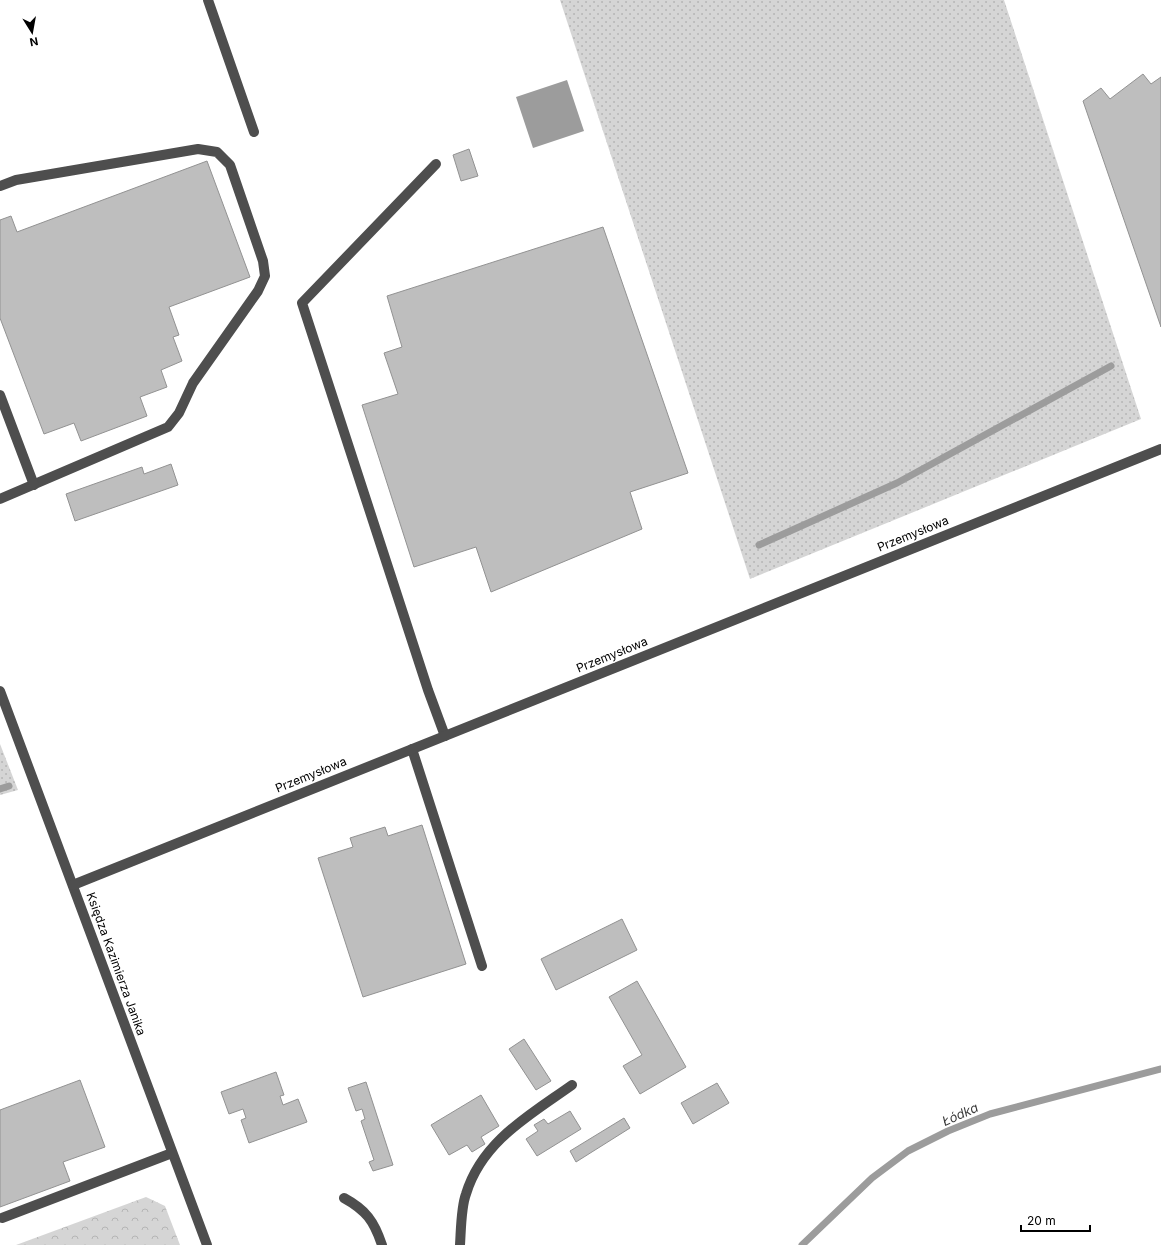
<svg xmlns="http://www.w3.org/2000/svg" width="1161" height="1245" font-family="Inter,sans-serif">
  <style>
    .green { fill: url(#green-dots) }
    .forest { fill: url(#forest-crowns) }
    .water { fill: #9c9c9c }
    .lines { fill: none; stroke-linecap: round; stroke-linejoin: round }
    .stream { stroke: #9c9c9c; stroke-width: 7 }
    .building { fill: #bebebe; stroke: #929292 }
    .minor { stroke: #4e4e4e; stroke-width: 10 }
    .labels { text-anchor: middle; stroke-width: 3; stroke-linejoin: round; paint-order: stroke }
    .street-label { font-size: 12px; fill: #000; stroke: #fff }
    .water-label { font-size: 13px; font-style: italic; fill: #3d3d3d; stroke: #fff }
  </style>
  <defs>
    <pattern id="green-dots" width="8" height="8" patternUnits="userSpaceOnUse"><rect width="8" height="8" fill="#d5d5d5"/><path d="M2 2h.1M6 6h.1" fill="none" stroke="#b5b5b5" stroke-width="1.8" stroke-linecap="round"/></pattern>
    <pattern id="forest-crowns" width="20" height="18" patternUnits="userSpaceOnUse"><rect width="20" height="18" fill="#d5d5d5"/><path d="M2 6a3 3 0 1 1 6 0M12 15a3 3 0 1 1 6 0" fill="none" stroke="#b5b5b5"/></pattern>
  </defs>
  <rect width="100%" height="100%" fill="#fff"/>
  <!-- green -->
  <g class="green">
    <path d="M560,0H1004L1141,419L750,579Z"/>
    <path d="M0,744L18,790L0,795Z"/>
  </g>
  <!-- forest -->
  <path class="forest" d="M146,1197L165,1206L180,1245H16Z"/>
  <!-- water -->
  <path class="water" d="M567,80L584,131L533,148L516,97Z"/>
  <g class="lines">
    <!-- stream -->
    <g class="stream">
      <path d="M759,545L897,483L1111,366"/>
      <path d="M0,789L9,786"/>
      <path d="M802,1245L872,1178L908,1151L948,1131L990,1114L1161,1069"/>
    </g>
  </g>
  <!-- building -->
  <g class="building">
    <path d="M1143,74L1151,84L1161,77V327L1083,101L1101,88L1110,99Z"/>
    <path d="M469,149L478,176L461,181L453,155Z"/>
    <path d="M207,161L250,277L169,307L179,335L173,337L182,361L161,370L167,387L140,397L147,416L81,441L74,423L44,434L0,318V220L11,216L17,232Z"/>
    <path d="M603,227L688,473L630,492L642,529L491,592L476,547L414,567L362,405L398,394L384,353L402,347L387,296Z"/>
    <path d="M171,464L178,485L75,521L66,494L142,467L144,474Z"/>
    <path d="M422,825L466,964L363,997L318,858L353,847L350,838L385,827L388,836Z"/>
    <path d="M622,919L637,950L556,990L541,959Z"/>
    <path d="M637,981L686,1067L640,1094L623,1066L642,1055L609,997Z"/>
    <path d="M524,1039L551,1081L536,1090L509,1049Z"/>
    <path d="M276,1072L284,1095L280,1096L283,1105L298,1099L307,1122L249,1143L241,1120L246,1118L243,1109L229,1114L221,1092Z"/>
    <path d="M80,1080L105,1147L63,1162L70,1181L0,1207V1110Z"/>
    <path d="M366,1082L393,1165L373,1171L369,1162L374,1160L361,1121L365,1119L362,1109L356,1111L348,1088Z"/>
    <path d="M717,1083L729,1103L693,1124L681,1103Z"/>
    <path d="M481,1095L499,1126L481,1137L485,1144L472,1152L467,1145L449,1155L431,1125Z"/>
    <path d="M570,1111L581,1129L537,1156L526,1139L538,1131L534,1125L544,1119L548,1124Z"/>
    <path d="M624,1118L630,1128L576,1162L570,1151Z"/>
  </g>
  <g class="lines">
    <!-- minor -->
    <g class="minor">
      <path d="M208,0L254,132"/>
      <path d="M436,164L302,303L428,690L445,736"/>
      <path d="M0,186L16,180L198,149L217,152L230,165L263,261L265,276L258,291L193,383L179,413L168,427L0,499"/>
      <path d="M0,395L34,485"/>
      <path d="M0,691L207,1245"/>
      <path d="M412,749L482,966"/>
      <path d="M73,885L1161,449"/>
      <path d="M344,1198C366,1210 374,1221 382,1245"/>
      <path d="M2,1218L172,1153"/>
      <path d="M460,1245C461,1230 461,1207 466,1194C482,1141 530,1115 572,1085"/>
    </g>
  </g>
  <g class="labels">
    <!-- street labels -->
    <g class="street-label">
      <text transform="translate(913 534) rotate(-22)" y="4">Przemysłowa</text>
      <text transform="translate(612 655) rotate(-22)" y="4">Przemysłowa</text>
      <text transform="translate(311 775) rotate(-22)" y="4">Przemysłowa</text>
      <text transform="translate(116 964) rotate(70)" y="4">Księdza Kazimierza Janika</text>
    </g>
    <!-- water labels -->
    <g class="water-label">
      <text transform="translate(960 1114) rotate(-24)" y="5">Łódka</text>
    </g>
  </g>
  <!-- north arrow -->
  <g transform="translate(32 32) rotate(169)" stroke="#ffffff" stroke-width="3" paint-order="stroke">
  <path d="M0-3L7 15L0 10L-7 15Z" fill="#000000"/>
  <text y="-6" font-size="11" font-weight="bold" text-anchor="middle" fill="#000000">N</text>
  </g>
  <!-- scale -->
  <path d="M1021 1225v6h69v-6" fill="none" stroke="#000000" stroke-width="2"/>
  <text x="1027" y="1225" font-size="12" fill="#000000" stroke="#ffffff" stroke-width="3" paint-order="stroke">20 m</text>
</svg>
